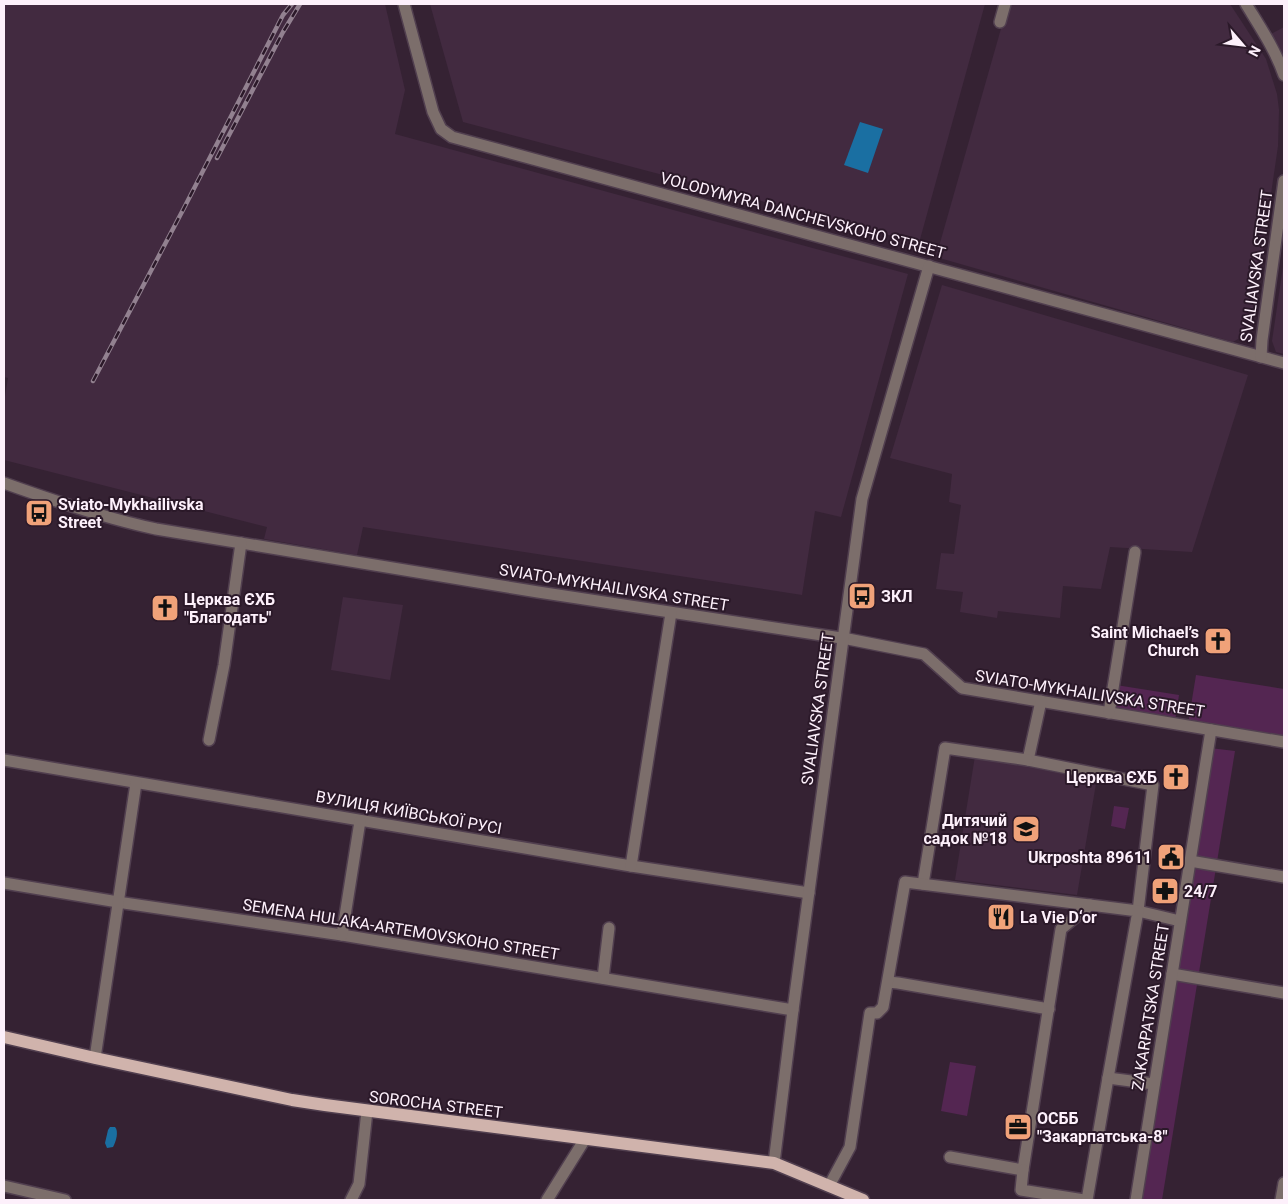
<svg xmlns="http://www.w3.org/2000/svg" width="1288" height="1204" font-family="Roboto,sans-serif">
  <style>
    .built { fill: #422a40 }
    .green { fill: #542652 }
    .water { fill: #1a6fa2 }
    .lines { fill: none; stroke-linecap: round; stroke-linejoin: round }
    .minor-casing { stroke: #513f4f; stroke-width: 14 }
    .major-casing { stroke: #513f4f; stroke-width: 15 }
    .minor { stroke: #7c6e6b; stroke-width: 11 }
    .major { stroke: #d0b3ac; stroke-width: 12 }
    .rail-casing { stroke: #928190; stroke-width: 4.5 }
    .rail { stroke: #2b1929; stroke-width: 2.5; stroke-dasharray: 8; stroke-linecap: butt }
    .labels { text-anchor: middle; stroke-width: 4; stroke-linejoin: round; paint-order: stroke }
    .street-label { font-size: 16px; fill: #fdf0fb; stroke: #2b1929 }
    .poi-label { font-size: 16px; font-weight: bold; fill: #fdf0fb; stroke: #2b1929; text-anchor: start }
  </style>
  <rect width="100%" height="100%" fill="#352233"/>
  <!-- built -->
  <g class="built">
    <path d="M4,4H385L405,90L395,134L908,274L841,517L815,511L802,595L363,527L357,555L264,539L267,527L4,460V402L8,378L4,377Z"/>
    <path d="M430,4H985L919,243L463,122Z"/>
    <path d="M1008,4H1230L1266,59L1277,94L1279,110L1278,146L1251,331L1233,342L936,257Z"/>
    <path d="M1284,27V59L1271,34Z"/>
    <path d="M1284,260V354L1276,352L1272,341Z"/>
    <path d="M942,285L1248,375L1192,552L1110,547L1101,589L1063,586L1060,618L998,611L997,618L960,612L963,592L936,589L941,553L954,554L961,505L949,502L952,474L890,458Z"/>
    <path d="M343,597L403,605L390,680L331,670Z"/>
    <path d="M975,756L1097,778L1077,895L955,880Z"/>
  </g>
  <!-- green -->
  <g class="green">
    <path d="M1196,675L1284,689V738L1188,724Z"/>
    <path d="M1116,685L1179,695L1175,721L1111,711Z"/>
    <path d="M1210,748L1235,751L1162,1200H1138Z"/>
    <path d="M1114,806L1129,808L1125,829L1111,826Z"/>
    <path d="M950,1062L976,1066L967,1116L941,1111Z"/>
  </g>
  <!-- water -->
  <g class="water">
    <path d="M860,122L883,129L868,173L844,165Z"/>
    <path d="M110,1127H115C119,1131 116,1142 113,1147L107,1148L105,1143L108,1130Z"/>
  </g>
  <g class="lines">
    <defs>
      <g id="minor">
        <path d="M404,4L433,112L441,129L452,137L1284,363"/>
        <path d="M1246,4C1260,27 1275,49 1284,75"/>
        <path d="M1000,22L1005,4"/>
        <path d="M1261,357L1262,340L1284,181"/>
        <path d="M4,483C54,501 104,518 156,529L538,592L848,639L924,654L962,688L1284,742"/>
        <path d="M1041,701L1028,760L1153,785L1138,911L1180,921"/>
        <path d="M1109,713L1135,552"/>
        <path d="M209,740L224,665L241,543"/>
        <path d="M4,760L631,866L809,893"/>
        <path d="M1190,861L1284,877"/>
        <path d="M631,866L671,613"/>
        <path d="M4,883L124,903L342,935L793,1010"/>
        <path d="M923,884L945,748L1028,760"/>
        <path d="M342,935L360,821"/>
        <path d="M1172,974L1284,993"/>
        <path d="M603,978L609,928"/>
        <path d="M888,982L898,983L1049,1009"/>
        <path d="M95,1058L136,783"/>
        <path d="M950,1157L1023,1170L1061,929L1090,905"/>
        <path d="M774,1163L793,1010L862,499L929,266"/>
        <path d="M1023,1170L1021,1190L1084,1200"/>
        <path d="M4,1186L65,1200"/>
        <path d="M829,1186L850,1147L870,1013H877L883,1007L905,882L1138,911L1108,1078L1154,1084"/>
        <path d="M351,1200L359,1184L367,1111"/>
        <path d="M547,1200L585,1139"/>
        <path d="M1087,1200L1108,1078"/>
        <path d="M1136,1200L1211,730"/>
        <path d="M1281,1200L1284,1183"/>
      </g>
      <path id="major" d="M4,1037L95,1058L292,1100L325,1105L774,1163L863,1200"/>
    </defs>
    <!-- minor casing -->
    <use href="#minor" class="minor-casing"/>
    <!-- major casing -->
    <use href="#major" class="major-casing"/>
    <!-- minor -->
    <use href="#minor" class="minor"/>
    <!-- major -->
    <use href="#major" class="major"/>
    <defs>
      <g id="rail">
        <path d="M217,158L283,32L300,4"/>
        <path d="M93,381L184,208L283,15L292,4"/>
      </g>
    </defs>
    <!-- rail casing -->
    <use href="#rail" class="rail-casing"/>
    <!-- rail -->
    <use href="#rail" class="rail"/>
  </g>
  <!-- icons -->
  <defs>
    <symbol id="bus-square" viewBox="-11 -11 22 22"><rect x="-9" y="-9" width="18" height="18" rx="4" fill="#f0a279" stroke="#2b1929"/><path d="M-5-6H5V4H4V6H2V4H-2V6H-4V4H-5ZM-3.5-4V0h7V-4ZM-3.5 1.2v1.5H-2V1.2ZM2 1.2v1.5H3.5V1.2Z" fill="#111"/></symbol>
    <symbol id="church-square" viewBox="-11 -11 22 22"><rect x="-9" y="-9" width="18" height="18" rx="4" fill="#f0a279" stroke="#2b1929"/><path d="M-1.2-6h2.4v3.5h3.3v2.4h-3.3V6h-2.4V-.1h-3.3v-2.4h3.3Z" fill="#111"/></symbol>
    <symbol id="school-square" viewBox="-11 -11 22 22"><rect x="-9" y="-9" width="18" height="18" rx="4" fill="#f0a279" stroke="#2b1929"/><path d="M0-5L7-2L0 1L-7-2ZM-4 1L0 2.5L4 1V4Q0 6-4 4Z" fill="#111"/></symbol>
    <symbol id="civic-square" viewBox="-11 -11 22 22"><rect x="-9" y="-9" width="18" height="18" rx="4" fill="#f0a279" stroke="#2b1929"/><path d="M-.6-6.5H3V-4.5H.6V-3L4-1V1h2V6H-6V1h2V-1L-.6-3ZM-1.2 2.5V6h2.4V2.5Z" fill="#111"/></symbol>
    <symbol id="pharmacy-square" viewBox="-11 -11 22 22"><rect x="-9" y="-9" width="18" height="18" rx="4" fill="#f0a279" stroke="#2b1929"/><path d="M-2-6h4v4h4v4h-4v4h-4v-4h-4v-4h4Z" fill="#111"/></symbol>
    <symbol id="restaurant-square" viewBox="-11 -11 22 22"><rect x="-9" y="-9" width="18" height="18" rx="4" fill="#f0a279" stroke="#2b1929"/><path d="M-5-6h1v4h1v-4h1v4h1v-4h1v5L-1.5 .5V6h-2V.5L-5-1ZM5-6V6H3V1.5H1.5Q1.5-4 5-6Z" fill="#111"/></symbol>
    <symbol id="office-square" viewBox="-11 -11 22 22"><rect x="-9" y="-9" width="18" height="18" rx="4" fill="#f0a279" stroke="#2b1929"/><path d="M-6-3h4V-5.5h4V-3h4V5H-6ZM-1-4.5V-3h2v-1.5ZM-6 0V1H6V0Z" fill="#111"/></symbol>
  </defs>
  <g fill-rule="evenodd">
    <use href="#bus-square" x="23" y="497" width="32" height="32"/>
    <use href="#bus-square" x="846" y="580" width="32" height="32"/>
    <use href="#church-square" x="149" y="592" width="32" height="32"/>
    <use href="#church-square" x="1202" y="625" width="32" height="32"/>
    <use href="#church-square" x="1160" y="761" width="32" height="32"/>
    <use href="#school-square" x="1010" y="813" width="32" height="32"/>
    <use href="#civic-square" x="1155" y="841" width="32" height="32"/>
    <use href="#pharmacy-square" x="1149" y="875" width="32" height="32"/>
    <use href="#restaurant-square" x="985" y="901" width="32" height="32"/>
    <use href="#office-square" x="1002" y="1111" width="32" height="32"/>
  </g>
  <g class="labels">
    <!-- street labels -->
    <g class="street-label">
      <text transform="translate(803 215) rotate(15)" y="6">VOLODYMYRA DANCHEVSKOHO STREET</text>
      <text transform="translate(1256 266) rotate(-82)" y="6">SVALIAVSKA STREET</text>
      <text transform="translate(614 587) rotate(9)" y="6">SVIATO-MYKHAILIVSKA STREET</text>
      <text transform="translate(1090 693) rotate(9)" y="6">SVIATO-MYKHAILIVSKA STREET</text>
      <text transform="translate(817 709) rotate(-82)" y="6">SVALIAVSKA STREET</text>
      <text transform="translate(409 812) rotate(10)" y="6">ВУЛИЦЯ КИЇВСЬКОЇ РУСІ</text>
      <text transform="translate(401 929) rotate(9)" y="6">SEMENA HULAKA-ARTEMOVSKOHO STREET</text>
      <text transform="translate(1150 1007) rotate(-81)" y="6">ZAKARPATSKA STREET</text>
      <text transform="translate(436 1104) rotate(7)" y="6">SOROCHA STREET</text>
    </g>
    <!-- poi labels -->
    <g class="poi-label">
      <text x="58" y="510">Sviato-Mykhailivska<tspan x="58" dy="18">Street</tspan></text>
      <text x="881" y="602">ЗКЛ</text>
      <text x="184" y="605">Церква ЄХБ<tspan x="184" dy="18">"Благодать"</tspan></text>
      <text x="1199" y="638" text-anchor="end">Saint Michael’s<tspan x="1199" dy="18">Church</tspan></text>
      <text x="1157" y="783" text-anchor="end">Церква ЄХБ</text>
      <text x="1007" y="826" text-anchor="end">Дитячий<tspan x="1007" dy="18">садок №18</tspan></text>
      <text x="1152" y="863" text-anchor="end">Ukrposhta 89611</text>
      <text x="1184" y="897">24/7</text>
      <text x="1020" y="923">La Vie D‘or</text>
      <text x="1037" y="1124">ОСББ<tspan x="1037" dy="18">"Закарпатська-8"</tspan></text>
    </g>
  </g>
  <!-- border -->
  <rect width="1288" height="1204" fill="none" stroke="#fdf0fb" stroke-width="10"/>
  <!-- north arrow -->
  <g transform="translate(1243 45) rotate(118)" stroke="#2b1929" stroke-width="4" paint-order="stroke">
  <path d="M0-4L9 19L0 12L-9 19Z" fill="#fdf0fb"/>
  <text y="-8" font-size="14" font-weight="bold" text-anchor="middle" fill="#fdf0fb">N</text>
  </g>
</svg>
